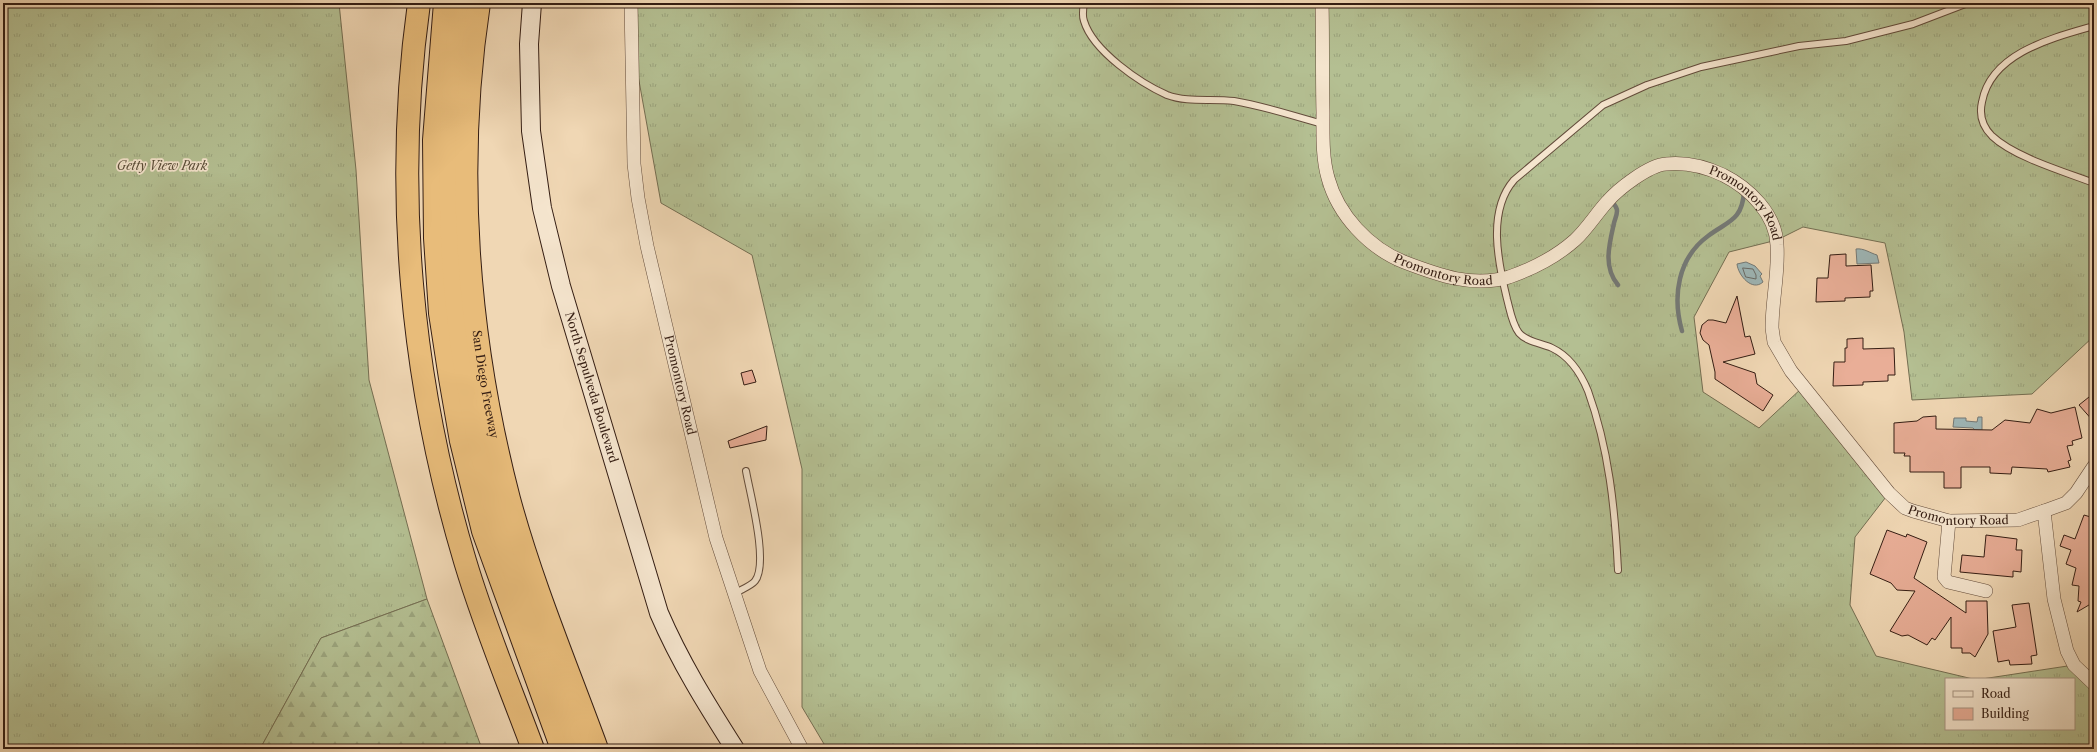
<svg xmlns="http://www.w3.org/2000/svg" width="2097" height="752" font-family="'Libre Caslon Text',serif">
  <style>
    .grass { fill: url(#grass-tufts); stroke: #746e52 }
    .forest { fill: url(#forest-firs); stroke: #746e52 }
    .water { fill: #9eb7b8; stroke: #747976 }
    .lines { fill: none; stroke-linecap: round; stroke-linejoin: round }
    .shore { stroke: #696a66; stroke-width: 1 }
    .stream { stroke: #747976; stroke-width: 4.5 }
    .building { fill: #e9ae97; stroke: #341d13 }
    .service-casing { stroke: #634c3b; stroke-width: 8 }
    .minor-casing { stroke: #634c3b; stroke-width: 14 }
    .secondary-casing { stroke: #341d13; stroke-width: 20 }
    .motorway-casing { stroke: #341d13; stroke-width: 24 }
    .service { stroke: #f5e5ce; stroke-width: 6 }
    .minor { stroke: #f5e5ce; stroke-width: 13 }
    .secondary { stroke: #f5e5ce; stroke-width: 18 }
    .motorway { stroke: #e8bc7a; stroke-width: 22 }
    .labels { text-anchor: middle; stroke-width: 3.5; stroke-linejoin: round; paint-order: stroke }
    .park-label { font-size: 12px; font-style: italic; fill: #5a4e39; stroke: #f5e5ce }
    .street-label { font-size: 12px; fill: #341d13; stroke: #f5e5ce }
  </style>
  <defs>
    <pattern id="grass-tufts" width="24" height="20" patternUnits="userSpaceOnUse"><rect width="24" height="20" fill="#b4bf92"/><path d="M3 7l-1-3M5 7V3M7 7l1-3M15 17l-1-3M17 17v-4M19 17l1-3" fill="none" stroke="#9ba47d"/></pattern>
    <pattern id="forest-firs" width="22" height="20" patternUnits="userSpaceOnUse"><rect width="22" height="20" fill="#b4bf92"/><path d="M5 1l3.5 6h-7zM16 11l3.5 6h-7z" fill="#9ba47d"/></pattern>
  </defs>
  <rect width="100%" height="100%" fill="#f0d7b4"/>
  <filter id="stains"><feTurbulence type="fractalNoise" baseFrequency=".005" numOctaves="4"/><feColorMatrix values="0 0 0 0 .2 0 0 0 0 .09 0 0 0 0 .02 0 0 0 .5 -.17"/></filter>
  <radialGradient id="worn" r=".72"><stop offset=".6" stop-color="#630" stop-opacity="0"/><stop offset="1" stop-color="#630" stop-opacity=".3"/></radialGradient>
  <!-- grass -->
  <g class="grass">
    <path d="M3,3H339L356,170L369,380L427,599L321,638L260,749H3Z"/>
    <path d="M625,3H2094V336L2032,394L1912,400L1904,332L1885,243L1803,227L1777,240L1729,252L1694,317L1703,392L1759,428L1803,387L1889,493L1855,537L1850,605L1876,656L1973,679H1946V729H2074V679H1982L2074,665L2094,684V749H827L802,707V469L752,255L661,203Z"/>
  </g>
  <!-- forest -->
  <path class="forest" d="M427,599L482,749H260L321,638Z"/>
  <!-- water -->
  <g class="water">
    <path d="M1856,249C1864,248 1870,253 1877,255L1879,263L1857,264Z"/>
    <path d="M1746,262L1755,266L1762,274L1760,276L1763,282C1752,292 1738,275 1737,264Z"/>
    <path d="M1978,417H1982V430H1975L1973,428L1953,427L1954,418H1966V421L1977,422Z"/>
  </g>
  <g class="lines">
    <!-- shore -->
    <path class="shore" d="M1743,268L1753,269L1756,275V279L1746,277Z"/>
    <!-- stream -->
    <g class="stream">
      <path d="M1611,201C1614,204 1617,206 1617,211C1617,215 1615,219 1614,223C1609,245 1603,267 1618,285"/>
      <path d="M1682,331C1672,296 1678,258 1708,236C1728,221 1742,221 1744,192"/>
    </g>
  </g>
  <!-- building -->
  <g class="building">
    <path d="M1846,254V266L1871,265L1873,291H1870V297L1845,298V301L1816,302L1817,278H1828L1830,255Z"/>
    <path d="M1737,296L1745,337L1750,336L1755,354L1723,362L1755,373L1757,384L1773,395L1763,411L1715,379V372L1709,345L1703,340L1700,333L1702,325L1708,320H1713L1726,323Z"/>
    <path d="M1863,338V349L1894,348L1895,375H1888V381L1863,382V385L1833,386L1834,362H1845V348H1847V339Z"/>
    <path d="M752,370L756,382L744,385L741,373Z"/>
    <path d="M2094,393V422L2079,405Z"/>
    <path d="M2075,407L2082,438L2072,441L2073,445L2067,446L2071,460L2068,461L2070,467L2048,472L2047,469L2012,467L2011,474L1990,473V467H1961V488H1944V472H1910V456H1904L1905,453H1894V423L1917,421L1923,417L1936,416V429L1992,430L2005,420L2030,423L2037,409L2051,413Z"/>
    <path d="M767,426L766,440L730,448L728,441Z"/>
    <path d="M2084,515L2094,518V602L2077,612L2081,602L2078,601L2079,586L2072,585L2076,568L2066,564L2071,550L2060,546L2064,535L2075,539Z"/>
    <path d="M1887,530L1906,537L1907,534L1927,542L1914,578L1966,613V601H1987L1988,634L1975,657L1970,653H1962V648H1951V617L1935,640L1932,638L1927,645L1908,635L1902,636L1890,631L1915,591L1897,590L1891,583L1870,574Z"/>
    <path d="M1986,535L2017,539L2016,550H2022L2021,572L2013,571V577L1960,572L1962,555L1984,557Z"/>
    <path d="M2029,603L2037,655L2031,656L2032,664L2010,665L2009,660L1998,662L1993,631L2016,627L2012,605Z"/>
  </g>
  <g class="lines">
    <defs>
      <g id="service">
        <path d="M1084,3C1083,9 1082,16 1084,21C1093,51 1140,83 1167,95C1188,103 1212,98 1234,101C1264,106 1293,116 1323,124"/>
        <path d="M2094,26C2052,38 1991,53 1982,102C1979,115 1983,127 1992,136C2014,157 2065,172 2094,183"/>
        <path d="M1618,570C1615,509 1609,449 1588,391C1581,374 1569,356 1552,348C1541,343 1527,342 1519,333C1512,324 1510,310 1507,299C1498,262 1487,211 1514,180L1603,105L1647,85L1701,67L1799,46L1846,41L1913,24L1968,3"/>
        <path d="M734,594C740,590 751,586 755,581C769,563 750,494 746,471"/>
      </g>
      <g id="minor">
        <path id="s1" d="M631,3L634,164L638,198L647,246L716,538L760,671L802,749"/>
        <path id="s2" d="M1322,3C1323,39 1322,75 1323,112C1323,134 1322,157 1328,178C1338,215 1369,248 1404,262C1438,275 1473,288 1509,277C1532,269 1557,256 1575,240C1587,229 1596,214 1607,202C1618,189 1649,165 1666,164C1685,162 1706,167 1723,175C1749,188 1776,214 1777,245C1779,272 1772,300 1772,328L1774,342L1791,371L1889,493L1905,508L1913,511L1949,521L2018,520L2044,511L2054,599L2067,651L2074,665L2094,684"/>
        <path d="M2044,511L2066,503L2076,493L2094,466"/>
        <path d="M1949,521L1944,577L1948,582L1986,591"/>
      </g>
      <g id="secondary">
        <path id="s3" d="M532,3L529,44L531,131L542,208L561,286L659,613C680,662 707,705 735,749"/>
      </g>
      <g id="motorway">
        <path d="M419,3C393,189 411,381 465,561C484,625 510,687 533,749"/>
        <path d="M445,3L434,140L435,238L440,313L450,378L461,441L483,531L562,749"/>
        <path d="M462,3C457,50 451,97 451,145C448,256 460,369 487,476C509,570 546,659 580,749"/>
        <path id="s4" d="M479,3C454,167 467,338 509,499C532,584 567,667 597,749"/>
      </g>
    </defs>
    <!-- service casing -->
    <use href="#service" class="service-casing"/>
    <!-- minor casing -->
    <use href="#minor" class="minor-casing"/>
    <!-- secondary casing -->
    <use href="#secondary" class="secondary-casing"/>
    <!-- motorway casing -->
    <use href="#motorway" class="motorway-casing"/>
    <!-- service -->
    <use href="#service" class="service"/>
    <!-- minor -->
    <use href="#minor" class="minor"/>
    <!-- secondary -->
    <use href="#secondary" class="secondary"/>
    <!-- motorway -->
    <use href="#motorway" class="motorway"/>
  </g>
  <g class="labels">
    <!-- park labels -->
    <g class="park-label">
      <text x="162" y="170">Getty View Park</text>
    </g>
    <!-- street labels -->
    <g class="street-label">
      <text dy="4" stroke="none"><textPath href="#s2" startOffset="693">Promontory Road</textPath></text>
      <text dy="4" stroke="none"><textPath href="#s2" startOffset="333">Promontory Road</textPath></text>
      <text dy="4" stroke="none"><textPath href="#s4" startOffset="383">San Diego Freeway</textPath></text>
      <text dy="4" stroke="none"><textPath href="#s1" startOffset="387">Promontory Road</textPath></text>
      <text dy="4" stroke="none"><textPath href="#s3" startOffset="392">North Sepulveda Boulevard</textPath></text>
      <text dy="4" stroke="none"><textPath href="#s2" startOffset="1113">Promontory Road</textPath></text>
    </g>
  </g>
  <!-- margin -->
  <rect width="2097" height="752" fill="none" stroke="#f0d7b4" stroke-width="16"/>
  <rect x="4" y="4" width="2089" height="744" fill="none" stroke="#341d13" stroke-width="2"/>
  <rect x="8" y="8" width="2081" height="736" fill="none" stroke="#341d13"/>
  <!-- legend -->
  <rect x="1945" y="678" width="130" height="52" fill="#f5e5ce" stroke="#a89583"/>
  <rect x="1953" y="691" width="20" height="6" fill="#f5e5ce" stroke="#a89583"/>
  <text x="1981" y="698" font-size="12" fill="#341d13">Road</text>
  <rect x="1953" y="708" width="20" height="12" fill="#e9ae97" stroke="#a89583"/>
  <text x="1981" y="718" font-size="12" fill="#341d13">Building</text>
  <rect width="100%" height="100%" filter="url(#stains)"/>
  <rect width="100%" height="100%" fill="url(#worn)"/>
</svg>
